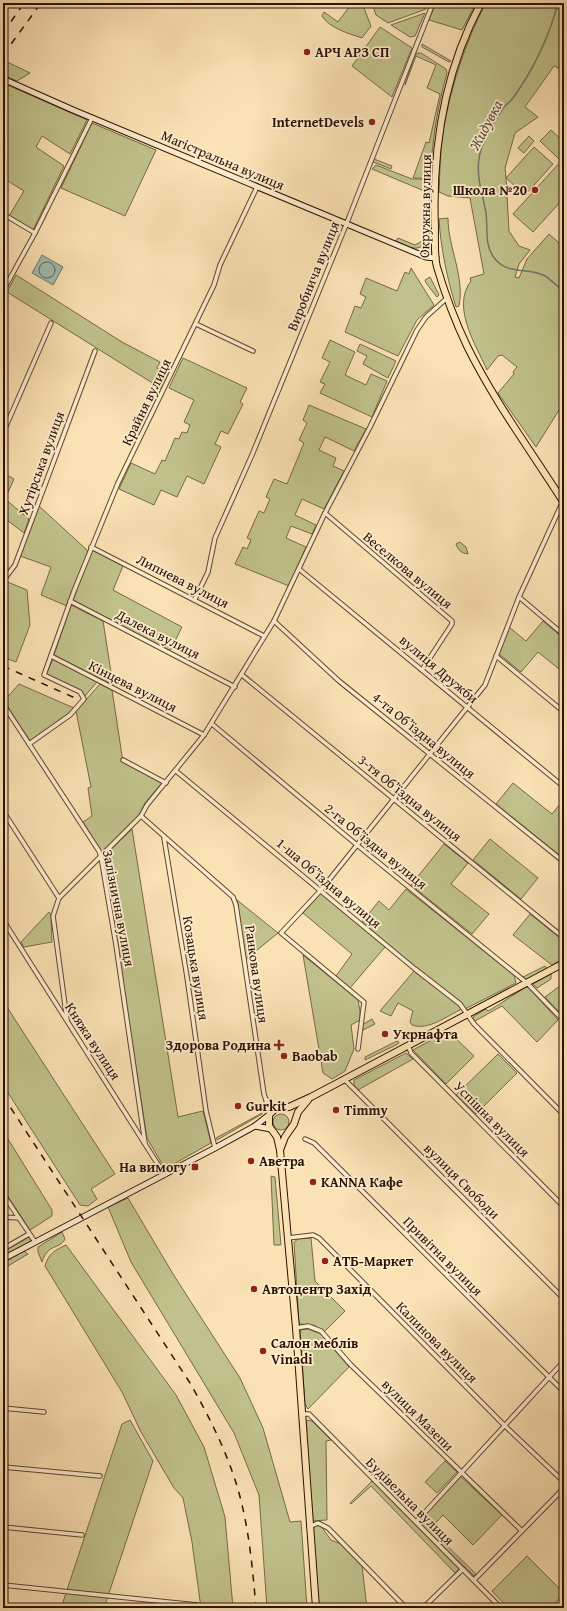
<svg xmlns="http://www.w3.org/2000/svg" width="567" height="1611" font-family="'Gentium Book Plus',serif">
  <style>
    .green { fill: #c1c28b; stroke: #766946 }
    .water { fill: #9fbdaf; stroke: #717869 }
    .lines { fill: none; stroke-linecap: round; stroke-linejoin: round }
    .shore { stroke: #666658; stroke-width: 1 }
    .stream { stroke: #717869; stroke-width: 1.5 }
    .street-casing { stroke: #60442d; stroke-width: 5.5 }
    .secondary-casing { stroke: #2c1000; stroke-width: 7 }
    .primary-casing { stroke: #2c1000; stroke-width: 8 }
    .street { stroke: #fcecce; stroke-width: 3.5 }
    .secondary { stroke: #fcecce; stroke-width: 5 }
    .primary { stroke: #fbe2b4; stroke-width: 6 }
    .rail { stroke: #2c1000; stroke-width: 1.5; stroke-dasharray: 7 7; stroke-linecap: butt }
    .poi-dot { fill: #8f2418; stroke: #fcecce; stroke-width: 1.5 }
    .labels { text-anchor: middle; stroke-width: 3.5; stroke-linejoin: round; paint-order: stroke }
    .poi-label { font-size: 14px; font-weight: bold; fill: #2c1000; stroke: #fcecce; text-anchor: start }
    .street-label { font-size: 14px; fill: #2c1000; stroke: #fcecce }
    .water-label { font-size: 15px; font-style: italic; fill: #544d3d; stroke: #fcecce }
  </style>
  <rect width="100%" height="100%" fill="#fbe2b4"/>
  <filter id="stains"><feTurbulence type="fractalNoise" baseFrequency=".005" numOctaves="4"/><feColorMatrix values="0 0 0 0 .2 0 0 0 0 .09 0 0 0 0 .02 0 0 0 .5 -.17"/></filter>
  <radialGradient id="worn" r=".72"><stop offset=".6" stop-color="#630" stop-opacity="0"/><stop offset="1" stop-color="#630" stop-opacity=".3"/></radialGradient>
  <!-- green -->
  <g class="green">
    <path d="M352,3H362L371,26L362,38C350,34 329,28 322,16L324,12L338,22Z"/>
    <path d="M372,3H429L426,9L388,23L376,15Z"/>
    <path d="M436,3H476L462,30L429,20Z"/>
    <path d="M486,3H564V71L554,66L525,107L538,117L515,133L505,168L506,178L534,147L553,164L525,195L506,178L509,231L519,246L530,250L519,264L515,277L519,278L527,259L549,234L558,242L564,253V402L536,447L498,393L514,374L513,372L517,367L502,355L498,356L487,370C476,345 451,307 471,281L470,278L484,274L470,198L448,196L439,192C440,172 440,151 443,131C451,87 465,42 486,3Z"/>
    <path d="M425,13L415,36L410,37L391,25Z"/>
    <path d="M380,27L412,48L392,97L352,66Z"/>
    <path d="M422,44L451,61L449,62L422,47Z"/>
    <path d="M417,53H421L446,69L447,73C437,108 432,143 430,180L420,178H413L426,142L429,143L440,94L427,88L436,65L416,56L405,85L414,57Z"/>
    <path d="M3,60L30,73L17,81L3,75Z"/>
    <path d="M3,83L87,120L70,154L42,136L36,147L64,166L33,230L9,216L24,191L8,181L3,189Z"/>
    <path d="M92,123L156,150L125,216L61,188Z"/>
    <path d="M551,130L564,142V153L559,159L540,141Z"/>
    <path d="M529,136L534,141L524,153L518,148Z"/>
    <path d="M564,158V163L561,166L564,168V198L533,232L513,214Z"/>
    <path d="M374,159L392,166L391,169L373,162Z"/>
    <path d="M376,165L412,179H420L430,182C430,197 438,246 417,248C410,249 403,244 396,241L398,238L415,245L424,240L428,220L429,193L372,169Z"/>
    <path d="M448,218C448,248 465,276 459,306L456,307C447,278 441,250 439,219Z"/>
    <path d="M411,268L434,305L417,320L398,356L345,332L355,306L361,308L366,297L360,294L366,278L397,291L405,272L409,274Z"/>
    <path d="M16,275L122,342L160,362L157,368L169,375L162,389L7,292Z"/>
    <path d="M430,277L439,295L437,297L426,283L425,280Z"/>
    <path d="M330,340L355,352L345,375L366,385L371,374L387,381L372,417L320,393L325,384L320,382L330,362L322,358Z"/>
    <path d="M360,344L396,361L388,378L363,364L367,356L357,351Z"/>
    <path d="M183,358L247,388L240,402L243,404L228,434L221,431L215,444L221,447L204,484L187,476L177,497L161,490L154,505L119,489L131,463L155,474L162,460L165,461L175,438L179,439L182,432L187,433L190,425L184,422L194,400L169,388Z"/>
    <path d="M309,405L366,429L354,451L325,437L319,450L336,458L333,466L344,471L324,509L302,499L295,515L316,525L312,534L291,526L286,538L306,547L289,586L235,564L243,547L247,549L251,540L247,538L259,511L264,513L270,499L266,497L274,479L287,484L304,443L299,440L307,423L303,420Z"/>
    <path d="M3,473L14,479L5,499L29,519L24,533L3,517Z"/>
    <path d="M39,506L88,551L67,606L41,595L51,567L20,556Z"/>
    <path d="M460,542L466,547L468,554C461,553 458,550 456,544Z"/>
    <path d="M92,550L123,566L113,590L182,627L170,651L73,600Z"/>
    <path d="M5,581L27,590L30,625L16,662L3,657V585Z"/>
    <path d="M71,605L103,621L113,685L54,655Z"/>
    <path d="M543,621L564,639V673L538,652L521,672L499,654L509,627L526,641Z"/>
    <path d="M53,659L97,682L85,696L81,691L46,675Z"/>
    <path d="M19,684L74,708L69,714L30,741L4,701Z"/>
    <path d="M100,684L112,690L123,762L162,783L145,803L139,815L102,853L83,822L92,816L88,788L91,787L76,711Z"/>
    <path d="M513,783L552,814L564,799V859L496,804Z"/>
    <path d="M132,829L178,1117L203,1111L211,1143L165,1169L147,1138L103,857Z"/>
    <path d="M490,839L538,878L521,899L473,860Z"/>
    <path d="M444,844L468,863L451,884L489,914L472,934L411,885Z"/>
    <path d="M406,889L514,975L516,983L465,1009L462,1003L416,968L362,922L379,901L389,910Z"/>
    <path d="M321,893L385,947L350,988L336,976L352,954L303,913Z"/>
    <path d="M237,900L278,933L245,960L238,905Z"/>
    <path d="M49,912L51,915L52,942L24,947L21,942Z"/>
    <path d="M530,914L564,941V958L552,965L513,935Z"/>
    <path d="M303,955L358,1000L360,1011V1020L351,1025L354,1049L345,1071L332,1079L323,1073Z"/>
    <path d="M545,966L547,968L526,980L523,977Z"/>
    <path d="M414,971L459,1005L462,1009C447,1016 428,1031 412,1025L410,1022L413,1011L398,1003L391,1016L380,1011Z"/>
    <path d="M551,974V979L537,988L533,984Z"/>
    <path d="M564,983V1007L559,1012L545,997Z"/>
    <path d="M526,987L529,988L558,1020L537,1042L502,1006L475,1021L473,1018L474,1016L486,1009L488,1011C499,1005 513,995 526,987Z"/>
    <path d="M3,1001L115,1174L91,1189L97,1199L88,1206L80,1205L3,1085Z"/>
    <path d="M372,1019L375,1024L363,1030L362,1025Z"/>
    <path d="M448,1031L474,1056L446,1084L413,1050Z"/>
    <path d="M397,1041L399,1042L398,1044L365,1060V1057Z"/>
    <path d="M406,1053L413,1059L358,1090L354,1085V1080Z"/>
    <path d="M498,1054L517,1073L476,1114L456,1095Z"/>
    <path d="M262,1113V1114L217,1140L216,1138Z"/>
    <circle cx="281" cy="1122" r="8"/>
    <path d="M3,1131L52,1210V1216L30,1230L3,1189Z"/>
    <path d="M271,1176L275,1177L281,1245H274Z"/>
    <path d="M128,1198L173,1274L240,1378L263,1428L290,1522L301,1521L307,1608H267L259,1495L234,1433L131,1262L108,1207Z"/>
    <path d="M62,1232L65,1239C59,1250 48,1243 42,1262L38,1252V1247Z"/>
    <path d="M29,1237L31,1241L3,1256V1252Z"/>
    <path d="M311,1238L315,1281L345,1311L324,1332L314,1325L299,1324L294,1242L298,1239Z"/>
    <path d="M66,1245L176,1395L204,1447L225,1517L233,1608H201L192,1542L183,1498L174,1488L141,1432L122,1392L45,1266C49,1253 54,1251 66,1245Z"/>
    <path d="M24,1251L28,1254L3,1269V1263Z"/>
    <path d="M308,1329L321,1334L349,1367L308,1409L305,1404L300,1330Z"/>
    <path d="M130,1420L153,1461L104,1608H61L122,1424Z"/>
    <path d="M306,1420L312,1421L331,1440L326,1441L327,1520L312,1521L305,1431H307Z"/>
    <path d="M445,1461L457,1472L437,1493L425,1482Z"/>
    <path d="M460,1476L502,1515L473,1545L443,1515L430,1529L476,1574L474,1576L418,1522Z"/>
    <path d="M372,1481L459,1569L455,1573L371,1486L351,1504L350,1503Z"/>
    <path d="M316,1525L321,1526L331,1540L341,1544L362,1566L367,1608H319L313,1528Z"/>
    <path d="M527,1556L564,1593L551,1608H508L492,1591Z"/>
  </g>
  <!-- water -->
  <path class="water" d="M42,255L63,267L53,285L32,273Z"/>
  <g class="lines">
    <!-- shore -->
    <circle class="shore" cx="47" cy="270" r="8"/>
    <!-- stream -->
    <path class="stream" d="M558,3C549,37 533,70 513,98C510,102 507,104 504,107C496,118 480,145 479,159C476,177 483,195 486,213C488,228 484,246 495,259C507,274 527,268 543,275C551,279 557,286 564,292"/>
    <defs>
      <g id="street">
        <path d="M3,214L35,233"/>
        <path d="M3,291L35,233L92,118"/>
        <path d="M196,324L253,351"/>
        <path d="M3,433L51,323"/>
        <path d="M325,513L452,621V624L422,670"/>
        <path d="M91,547L264,636"/>
        <path d="M299,569L564,787"/>
        <path d="M3,581L15,565L95,351"/>
        <path d="M519,597L564,635"/>
        <path d="M195,599L208,572L215,538L252,455L346,225L433,3"/>
        <path d="M70,601L235,687"/>
        <path d="M274,621L339,681L564,862"/>
        <path d="M51,656L204,735"/>
        <path d="M496,656L564,712"/>
        <path d="M242,675L564,938"/>
        <path d="M3,704L99,851L101,857L116,945L145,1143"/>
        <path d="M212,724L357,845L527,983L564,1021"/>
        <path d="M29,744L70,715L84,699L80,692L44,675L74,591L118,483L214,285L220,265L257,187"/>
        <path d="M123,760L166,783"/>
        <path d="M176,771L415,969L460,1004L474,1024L564,1115"/>
        <path d="M3,811L59,898"/>
        <path d="M141,816L233,897L236,905L264,1094L270,1113"/>
        <path d="M164,838L187,977L206,1111L215,1148"/>
        <path d="M3,920L164,1174"/>
        <path d="M67,1020L53,916L59,898L141,816L147,805L204,735L274,621L325,513L370,427L417,330L426,317L447,298"/>
        <path d="M408,1045L411,1053L564,1207"/>
        <path d="M358,1049L364,1002L281,933L321,890L485,685L519,597L563,501"/>
        <path d="M344,1079L564,1299"/>
        <path d="M266,1099L276,1108"/>
        <path d="M305,1139L314,1143L564,1392"/>
        <path d="M3,1194L35,1242"/>
        <path d="M3,1217L19,1218"/>
        <path d="M288,1238L313,1235L319,1238L504,1425L564,1482"/>
        <path d="M3,1249L29,1234"/>
        <path d="M296,1328L308,1326L321,1331L351,1365L522,1531"/>
        <path d="M3,1408L44,1412"/>
        <path d="M302,1414H309L501,1608"/>
        <path d="M3,1467L100,1476"/>
        <path d="M416,1522L564,1361"/>
        <path d="M3,1527L82,1535"/>
        <path d="M309,1527L318,1523L328,1528L406,1608"/>
        <path d="M474,1580L564,1488"/>
        <path d="M3,1585L197,1605"/>
        <path d="M423,1608L463,1569"/>
      </g>
      <g id="secondary">
        <path d="M3,79L73,110L426,257L436,258"/>
        <path d="M255,1126L271,1129"/>
        <path d="M3,1259L215,1148L255,1126L269,1115"/>
      </g>
      <g id="primary">
        <path d="M481,3C444,72 432,151 435,228C435,240 434,256 437,267C445,294 455,321 467,346C494,401 531,451 564,503"/>
        <path d="M280,1150L285,1137L294,1124L298,1112L308,1100"/>
        <path d="M316,1608L296,1328L280,1150L277,1137L269,1126V1115L276,1108L289,1107L311,1097L564,963"/>
      </g>
    </defs>
    <!-- street casing -->
    <use href="#street" class="street-casing"/>
    <!-- secondary casing -->
    <use href="#secondary" class="secondary-casing"/>
    <!-- primary casing -->
    <use href="#primary" class="primary-casing"/>
    <!-- street -->
    <use href="#street" class="street"/>
    <!-- secondary -->
    <use href="#secondary" class="secondary"/>
    <!-- primary -->
    <use href="#primary" class="primary"/>
    <!-- rail -->
    <g class="rail">
      <path d="M3,33L24,3"/>
      <path d="M3,55L41,3"/>
      <path d="M3,666L75,698"/>
      <path d="M3,1096L190,1383C206,1411 221,1440 232,1471C248,1515 252,1562 256,1608"/>
    </g>
  </g>
  <!-- markers -->
  <g class="poi-dot">
    <circle cx="307" cy="52" r="4"/>
    <circle cx="372" cy="122" r="4"/>
    <circle cx="535" cy="190" r="4"/>
    <circle cx="385" cy="1034" r="4"/>
    <path d="M277 1039h4v4h4v4h-4v4h-4v-4h-4v-4h4z"/>
    <circle cx="284" cy="1056" r="4"/>
    <circle cx="238" cy="1106" r="4"/>
    <circle cx="336" cy="1110" r="4"/>
    <circle cx="251" cy="1161" r="4"/>
    <rect x="191" y="1163" width="8" height="8" rx="2"/>
    <circle cx="313" cy="1182" r="4"/>
    <circle cx="325" cy="1261" r="4"/>
    <circle cx="254" cy="1289" r="4"/>
    <circle cx="263" cy="1351" r="4"/>
  </g>
  <g class="labels">
    <!-- poi labels -->
    <g class="poi-label">
      <text x="315" y="57">АРЧ АРЗ СП</text>
      <text x="364" y="127" text-anchor="end">InternetDevels</text>
      <text x="527" y="195" text-anchor="end">Школа №20</text>
      <text x="393" y="1039">Укрнафта</text>
      <text x="271" y="1050" text-anchor="end">Здорова Родина</text>
      <text x="292" y="1061">Baobab</text>
      <text x="246" y="1111">Gurkit</text>
      <text x="344" y="1115">Timmy</text>
      <text x="259" y="1166">Аветра</text>
      <text x="187" y="1172" text-anchor="end">На вимогу</text>
      <text x="321" y="1187">KANNA Кафе</text>
      <text x="333" y="1266">АТБ-Маркет</text>
      <text x="262" y="1294">Автоцентр Захід</text>
      <text x="271" y="1348">Салон меблів<tspan x="271" dy="16">Vinadi</tspan></text>
    </g>
    <!-- street labels -->
    <g class="street-label">
      <text transform="translate(223 160) rotate(23)" y="5">Магістральна вулиця</text>
      <text transform="translate(425 206) rotate(-89)" y="5">Окружна вулиця</text>
      <text transform="translate(313 276) rotate(-68)" y="5">Виробнича вулиця</text>
      <text transform="translate(146 402) rotate(-64)" y="5">Крайня вулиця</text>
      <text transform="translate(41 463) rotate(-70)" y="5">Хутірська вулиця</text>
      <text transform="translate(408 570) rotate(40)" y="5">Веселкова вулиця</text>
      <text transform="translate(183 581) rotate(27)" y="5">Липнева вулиця</text>
      <text transform="translate(158 634) rotate(27)" y="5">Далека вулиця</text>
      <text transform="translate(439 669) rotate(40)" y="5">вулиця Дружби</text>
      <text transform="translate(133 686) rotate(27)" y="5">Кінцева вулиця</text>
      <text transform="translate(424 735) rotate(39)" y="5">4-та Обʼїздна вулиця</text>
      <text transform="translate(410 798) rotate(39)" y="5">3-тя Обʼїздна вулиця</text>
      <text transform="translate(376 846) rotate(39)" y="5">2-га Обʼїздна вулиця</text>
      <text transform="translate(329 883) rotate(40)" y="5">1-ша Обʼїздна вулиця</text>
      <text transform="translate(119 908) rotate(79)" y="5">Залізнична вулиця</text>
      <text transform="translate(196 968) rotate(81)" y="5">Козацька вулиця</text>
      <text transform="translate(257 974) rotate(82)" y="5">Ранкова вулиця</text>
      <text transform="translate(93 1041) rotate(57)" y="5">Княжа вулиця</text>
      <text transform="translate(492 1119) rotate(45)" y="5">Успішна вулиця</text>
      <text transform="translate(462 1181) rotate(45)" y="5">вулиця Свободи</text>
      <text transform="translate(443 1256) rotate(45)" y="5">Привітна вулиця</text>
      <text transform="translate(437 1342) rotate(45)" y="5">Калинова вулиця</text>
      <text transform="translate(418 1415) rotate(45)" y="5">вулиця Мазепи</text>
      <text transform="translate(410 1501) rotate(45)" y="5">Будівельна вулиця</text>
    </g>
    <!-- water labels -->
    <g class="water-label">
      <text transform="translate(486 125) rotate(-62)" y="5">Жидувка</text>
    </g>
  </g>
  <!-- margin -->
  <rect width="567" height="1611" fill="none" stroke="#fbe2b4" stroke-width="16"/>
  <rect x="4" y="4" width="559" height="1603" fill="none" stroke="#2c1000" stroke-width="2"/>
  <rect x="8" y="8" width="551" height="1595" fill="none" stroke="#2c1000"/>
  <rect width="100%" height="100%" filter="url(#stains)"/>
  <rect width="100%" height="100%" fill="url(#worn)"/>
</svg>
